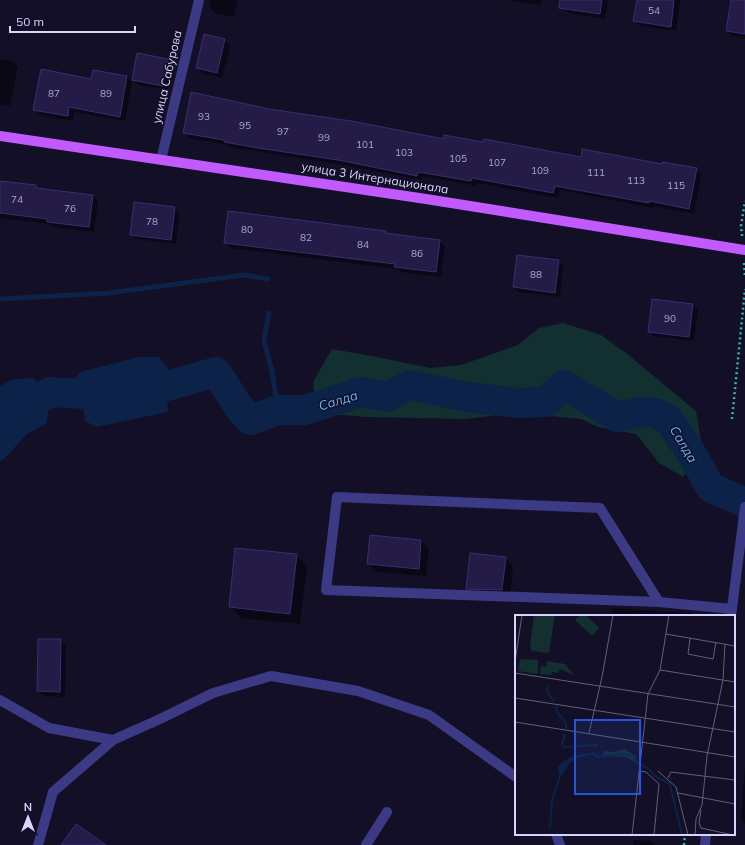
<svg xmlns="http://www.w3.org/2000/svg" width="745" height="845" font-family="Mulish,sans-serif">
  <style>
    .green { fill: #12302f }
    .water { fill: #0c2248 }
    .shadow { fill: #0007 }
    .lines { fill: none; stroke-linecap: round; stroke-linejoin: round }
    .stream { stroke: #0c2248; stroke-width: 5 }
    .river { stroke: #0c2248; stroke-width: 30 }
    .building { fill: #241b47; stroke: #3b2d73 }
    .path { stroke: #2fb8b0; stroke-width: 2.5; stroke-dasharray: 2 3; stroke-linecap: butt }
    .minor { stroke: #3d3a85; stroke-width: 10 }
    .major { stroke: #c25bff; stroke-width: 10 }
    .labels { text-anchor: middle; stroke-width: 3; stroke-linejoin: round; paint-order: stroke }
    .number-label { font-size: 10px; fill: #aca6d1 }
    .street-label { font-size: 12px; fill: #d9d4ff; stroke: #130f26 }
    .water-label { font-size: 13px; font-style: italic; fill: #62b6ff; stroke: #130f26 }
    .inset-river { fill: none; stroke: #0c2248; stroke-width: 2 }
    .inset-road { fill: none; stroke: #625e7d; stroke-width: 1 }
    .view { fill: #2655da; fill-opacity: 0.15; stroke: #2655da; stroke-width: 2 }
    .inset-edge { fill: none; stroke: #d9d4ff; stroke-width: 2 }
  </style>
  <rect width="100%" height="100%" fill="#130f26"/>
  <!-- green -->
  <path class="green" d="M563,323L601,335L626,353L696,411L701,441L695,459L683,477L659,463L636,434L598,427L581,419L518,413L464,419L366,417L320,413L316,407L313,382L332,349L377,357L430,368L461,365L518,345L539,328Z"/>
  <!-- water -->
  <g class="water">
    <path d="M139,357H158L168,368L167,386L168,412L96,427L85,421L81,394L73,380L80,372Z"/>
    <path d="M33,378L50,392L47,423L27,434L3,460L0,461V386L13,379Z"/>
  </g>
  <!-- shadow -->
  <g class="shadow">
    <path d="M211,0H238L234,17L215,13L209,7Z"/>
    <path d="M506,0H541L540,5Z"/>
    <path d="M565,0H608L605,19L569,13L564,8Z"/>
    <path d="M638,0H680L676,31L640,26L634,21Z"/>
    <path d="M732,0L745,1V38L732,36L727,31Z"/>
    <path d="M225,40L230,45L222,78L202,73L197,68Z"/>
    <path d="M0,59L12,61L18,67L10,106L0,104Z"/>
    <path d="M168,60L173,65L168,90L138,85L133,79Z"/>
    <path d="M127,77L132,82L125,121L74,112L73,121L40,115L35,109L92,80Z"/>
    <path d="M269,110L444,140L484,143L582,158L696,169L701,175L694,214L654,206V208L560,190L558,198L477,183L476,186L423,176L422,180L344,165L230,147L228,145L190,138L184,132Z"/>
    <path d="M0,181L36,186L39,189L92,196L98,201L94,232L53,227L50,224L0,218Z"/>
    <path d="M175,208L180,214L176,244L136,239L131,234Z"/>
    <path d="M385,232L388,235L440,241L445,246L441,277L401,272L398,269L230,248L225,242Z"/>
    <path d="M558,261L563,267L560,297L519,292L514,287Z"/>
    <path d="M693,305L698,310L694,341L654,336L649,331Z"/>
    <path d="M421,541L429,549L426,576L377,572L368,564Z"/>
    <path d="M296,555L307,566L300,624L240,618L230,607Z"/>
    <path d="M505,558L513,566L510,597L475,596L467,588Z"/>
    <path d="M612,608L691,613L694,616H611Z"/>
    <path d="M39,640H61L66,645L65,697L44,696L38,691Z"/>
    <path d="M745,765V824L741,820Z"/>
    <path d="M634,840L650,841L654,845H633Z"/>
  </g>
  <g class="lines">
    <!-- stream -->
    <g class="stream">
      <path d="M0,299L109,293L244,275L268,279"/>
      <path d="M269,313L264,341L272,371L278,410"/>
    </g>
    <!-- river -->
    <path class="river" d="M0,423L50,392L81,394L167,386L216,372L241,410L250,420L278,410H305L361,392L387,397L410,385L467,397L517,403L546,402L564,385L617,417L641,412L656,413L669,420L695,459L710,487L745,503"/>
  </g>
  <!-- building -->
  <g class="building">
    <path d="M560,0H602L600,14L559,8Z"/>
    <path d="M637,0H674L671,27L633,21Z"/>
    <path d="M731,0H745V34L726,31Z"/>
    <path d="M204,34L225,39L217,73L196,68Z"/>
    <path d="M137,53L168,59L163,86L132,80Z"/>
    <path d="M41,69L91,79L93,70L127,76L120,117L69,107L68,116L33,110Z"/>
    <path d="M191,92L269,109L351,121L444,139V135L483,142L484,139L581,157L582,149L662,164V162L697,168L689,209L649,201V203L555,186L553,193L472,178L471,181L418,172L417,176L338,160L258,148L224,142V140L183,133Z"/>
    <path d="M0,181L36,185V188L93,195L89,227L47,222V219L0,213Z"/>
    <path d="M134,202L175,207L171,240L130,235Z"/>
    <path d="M228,211L386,231L385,233L440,240L436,272L394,267L395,264L224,243Z"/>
    <path d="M517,255L559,260L555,293L513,287Z"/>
    <path d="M652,299L693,304L689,337L648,332Z"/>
    <path d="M370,535L421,540L419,569L367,564Z"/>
    <path d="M235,548L297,554L290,614L229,607Z"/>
    <path d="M470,553L506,557L502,590L466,589Z"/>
    <path d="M38,639H61L60,692L37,691Z"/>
    <path d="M76,824L106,845H61Z"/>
  </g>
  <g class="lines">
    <!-- path -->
    <g class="path">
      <path d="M742,236L741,226L745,201"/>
      <path d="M744,263L745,278"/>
      <path d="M732,419L745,289"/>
      <path d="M684,845L685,834"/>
    </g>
    <!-- minor -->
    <g class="minor">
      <path d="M161,160L199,0"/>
      <path d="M659,602L326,590L337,497L600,508L659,602L732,609"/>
      <path d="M731,616L745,507"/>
      <path d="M0,700L49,728L113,740L160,719L213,693L271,676L358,691L429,715L516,777"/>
      <path d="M556,834L560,845"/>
      <path d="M38,845L53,792L113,740"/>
      <path d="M366,845L387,812"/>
      <path d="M705,845L706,834"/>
    </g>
    <!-- major -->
    <path class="major" d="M0,136L426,199L745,250"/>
  </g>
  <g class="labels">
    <!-- number labels -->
    <g class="number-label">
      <text x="654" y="14">54</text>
      <text x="54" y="97">87</text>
      <text x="106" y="97">89</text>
      <text x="204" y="120">93</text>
      <text x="245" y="129">95</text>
      <text x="283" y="135">97</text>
      <text x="324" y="141">99</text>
      <text x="365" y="148">101</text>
      <text x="404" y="156">103</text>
      <text x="458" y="162">105</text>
      <text x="497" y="166">107</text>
      <text x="540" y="174">109</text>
      <text x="596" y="176">111</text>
      <text x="636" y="184">113</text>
      <text x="676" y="189">115</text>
      <text x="17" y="203">74</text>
      <text x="70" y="212">76</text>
      <text x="152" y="225">78</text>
      <text x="247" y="233">80</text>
      <text x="306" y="241">82</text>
      <text x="363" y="248">84</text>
      <text x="417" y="257">86</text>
      <text x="536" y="278">88</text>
      <text x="670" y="322">90</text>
    </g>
    <!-- street labels -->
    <g class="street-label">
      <text transform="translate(167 77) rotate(-77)" y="4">улица Сабурова</text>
      <text transform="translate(375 178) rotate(9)" y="4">улица 3 Интернационала</text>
    </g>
    <!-- water labels -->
    <g class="water-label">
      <text transform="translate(338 400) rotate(-17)" y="5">Салда</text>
      <text transform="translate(684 444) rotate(59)" y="5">Салда</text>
    </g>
  </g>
  <!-- overview -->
  <g transform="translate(515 615)">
    <rect width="220" height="220" fill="#130f26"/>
    <path d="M19,0H40L34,38L17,36L15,32ZM66,0H71L84,13L77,21L60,5ZM5,44L23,45V59L3,56ZM32,46L50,49L59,60L45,54L43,58L37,57L36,60L25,59L26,51L31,52ZM109,134L121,141L120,147L111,142L88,141L89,136L100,137Z" fill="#12302f"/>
    <path d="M61,139L64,142L55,148L48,159H44L43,152L47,147Z" fill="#0c2248"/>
    <path class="inset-river" d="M33,70L32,76L38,86M41,91L42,97L51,108V113M50,119L47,130L49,132L83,130M61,142L79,138L82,142L109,139L119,142L122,148L133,153L141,162L155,169L167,220M35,213L37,186L46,158"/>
    <path class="inset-road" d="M151,19L220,31M175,23L173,39L198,44L201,27M0,47L7,0M145,55L220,67M0,58L220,92M0,83L220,117M0,107L220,142M74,118L87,62L98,0M124,156L131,157L144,169L139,220M143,156L161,172L173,220M153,163L156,157L220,165M163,178L220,189M186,195L184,208L186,213L218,220M117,220L133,79L145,55L154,0M180,220L181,204L187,190L192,141L208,65L210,29"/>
    <path class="view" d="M60,105H125V179H60Z"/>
    <rect width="220" height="220" class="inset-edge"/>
  </g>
  <!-- north arrow -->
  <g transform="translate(28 817)" stroke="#130f26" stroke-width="3" paint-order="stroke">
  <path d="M0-3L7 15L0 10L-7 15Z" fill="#d9d4ff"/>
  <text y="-6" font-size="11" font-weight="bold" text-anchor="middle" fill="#d9d4ff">N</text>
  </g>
  <!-- scale -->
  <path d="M10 26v6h125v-6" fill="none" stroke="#d9d4ff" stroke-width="2"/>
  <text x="16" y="26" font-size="12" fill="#d9d4ff" stroke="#130f26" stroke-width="3" paint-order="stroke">50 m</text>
</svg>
